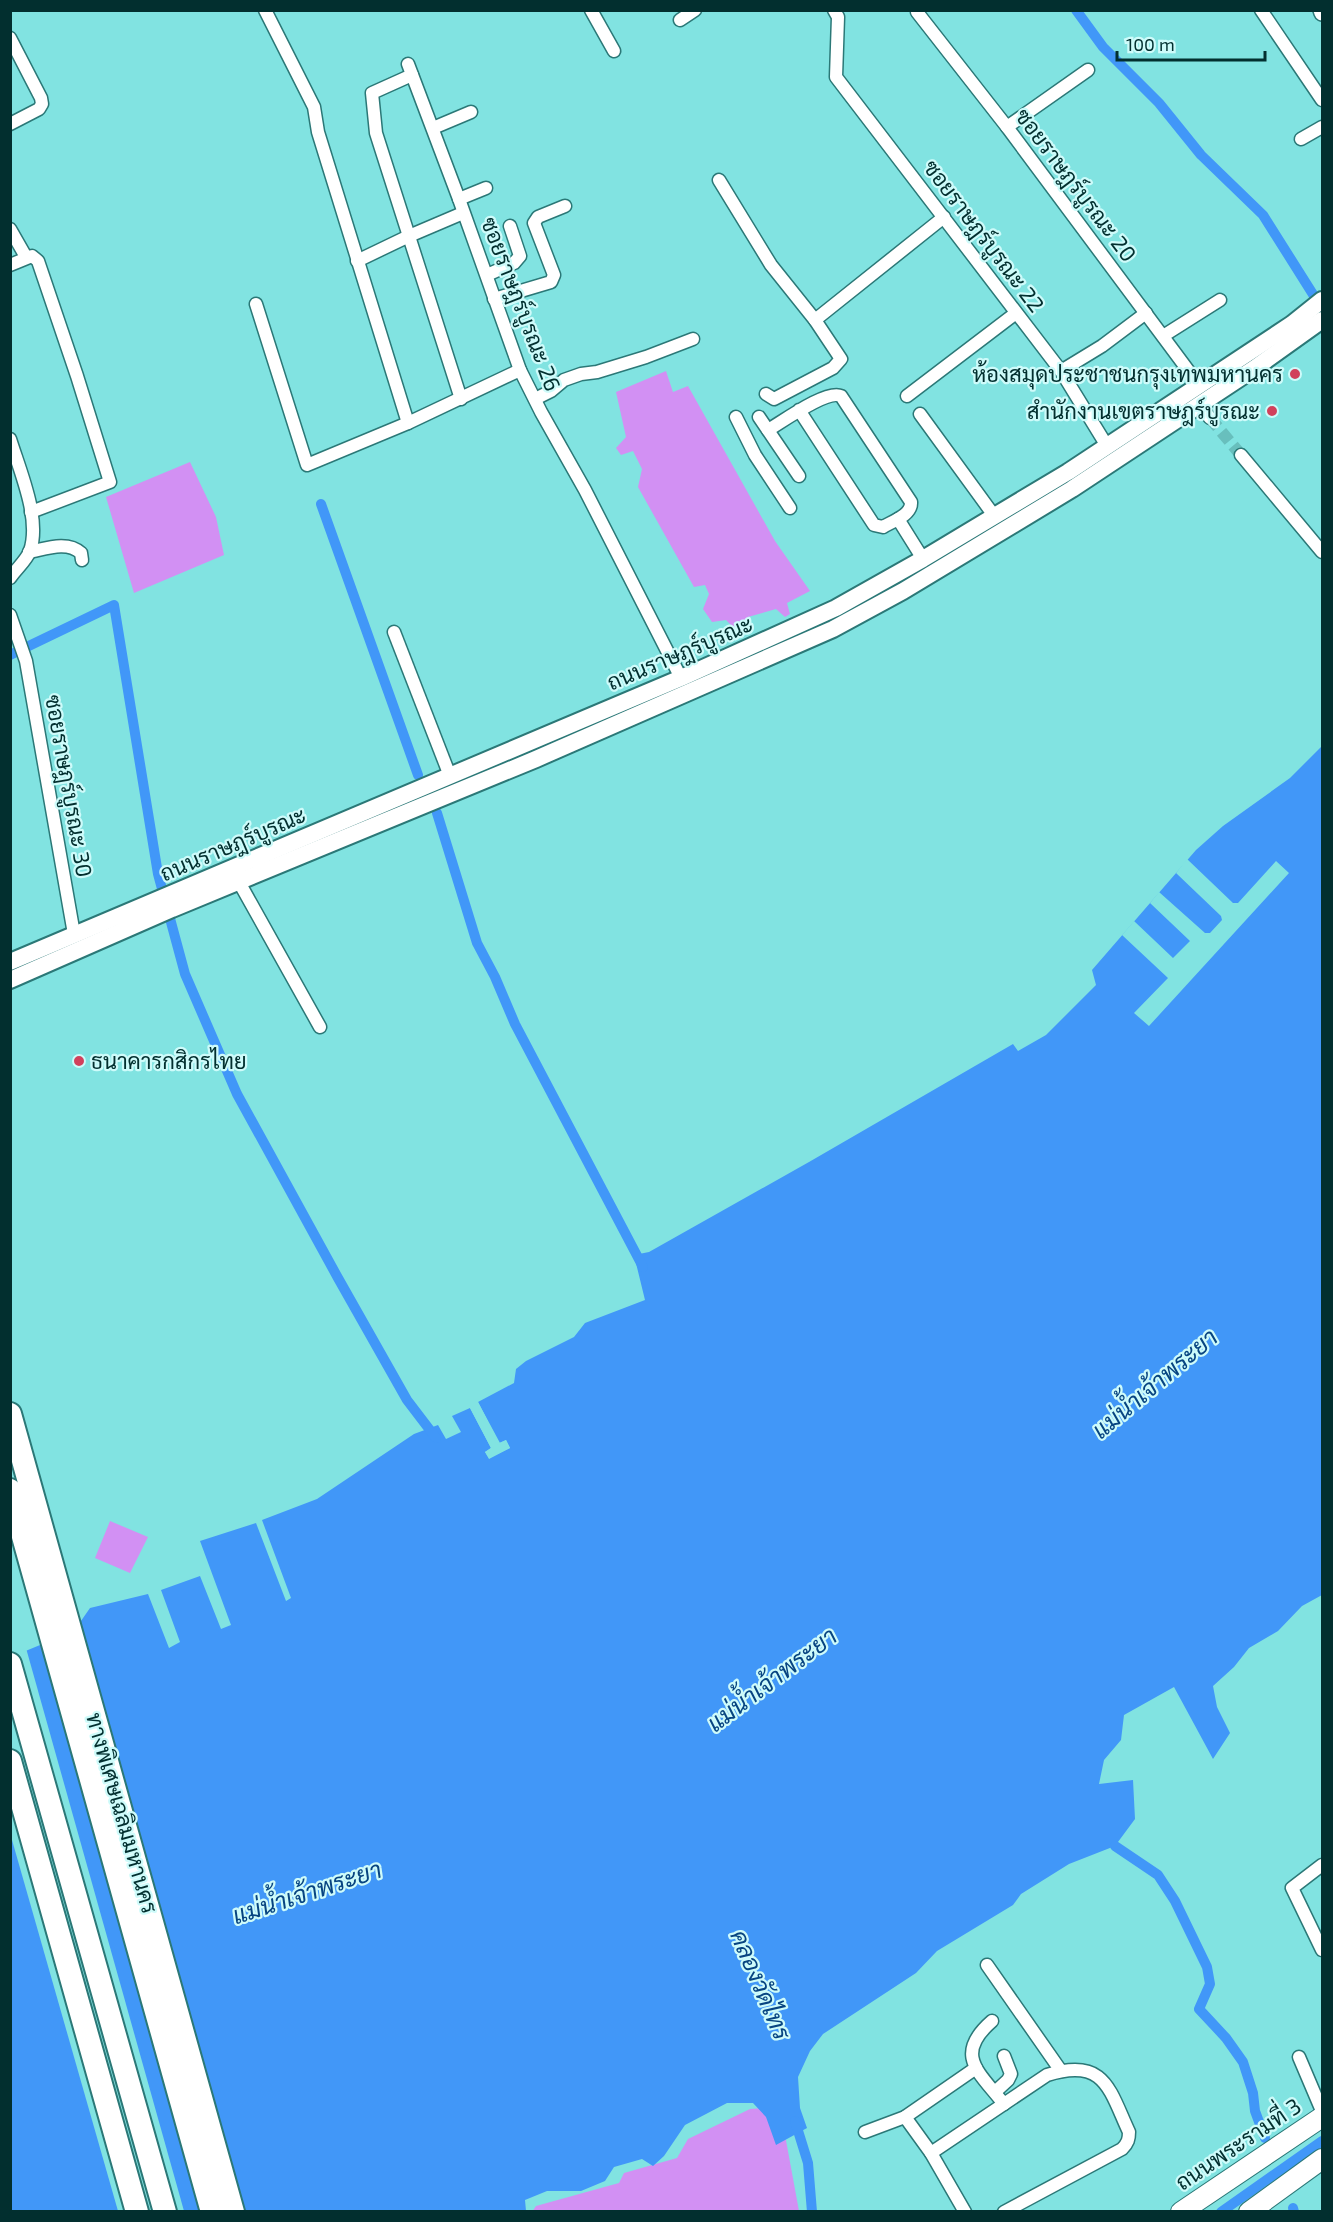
<svg xmlns="http://www.w3.org/2000/svg" width="1333" height="2222" font-family="'Exo 2',Sarabun,sans-serif">
  <style>
    .green { fill: #d290f3 }
    .water { fill: #4197f8 }
    .pier { fill: #81e3e1 }
    .lines { fill: none; stroke-linecap: round; stroke-linejoin: round }
    .canal { stroke: #4197f8; stroke-width: 10 }
    .minor-tunnel { stroke: #68bfbd; stroke-width: 12; stroke-dasharray: 12 6; stroke-linecap: butt }
    .minor-casing { stroke: #2b7877; stroke-width: 15 }
    .tertiary-casing { stroke: #2b7877; stroke-width: 18 }
    .secondary-casing { stroke: #2b7877; stroke-width: 20 }
    .primary-casing { stroke: #2b7877; stroke-width: 22 }
    .motorway-casing { stroke: #2b7877; stroke-width: 26 }
    .minor { stroke: #fff; stroke-width: 12 }
    .tertiary { stroke: #fff; stroke-width: 15 }
    .secondary { stroke: #fff; stroke-width: 16 }
    .primary { stroke: #fff; stroke-width: 20 }
    .motorway { stroke: #fff; stroke-width: 22 }
    .poi-dot { fill: #d1415c; stroke: #cefbfa; stroke-width: 2 }
    .labels { text-anchor: middle; stroke-width: 4.5; stroke-linejoin: round; paint-order: stroke }
    .street-label { font-size: 22px; fill: #022f2f; stroke: #cefbfa }
    .poi-label { font-size: 22px; fill: #022f2f; stroke: #cefbfa; text-anchor: end }
    .water-label { font-size: 24px; font-style: italic; fill: #074481; stroke: #cefbfa }
  </style>
  <rect width="100%" height="100%" fill="#81e3e1"/>
  <!-- green -->
  <g class="green">
    <path d="M666,371L673,392L688,386L775,541L810,591L787,603L790,614L785,617L776,609L748,617L753,631L740,634L726,620L712,622L703,609L709,594L705,585L694,587L638,487L642,469L633,451L621,455L616,448L626,437L616,392Z"/>
    <path d="M190,462L216,517L224,555L134,593L106,497Z"/>
    <path d="M110,1521L148,1537L130,1573L95,1558Z"/>
    <path d="M763,2108L785,2135L799,2211L532,2212L536,2206L619,2183L624,2173L677,2158L688,2139L750,2109Z"/>
  </g>
  <!-- water -->
  <path class="water" d="M1322,746V1595L1302,1606L1278,1631L1249,1648L1234,1667L1213,1686L1217,1707L1230,1733L1213,1759L1174,1687L1124,1715L1121,1740L1104,1760L1099,1784L1133,1780L1135,1819L1115,1846L1069,1864L1021,1894L1013,1905L937,1951L916,1973L823,2034L810,2051L798,2077L800,2108L807,2128L776,2145L766,2117L753,2103H727L685,2125L664,2156L653,2166L642,2159L614,2167L605,2181L581,2191H547L525,2200L526,2211L11,2212V1657L74,1631L90,1608L148,1594L169,1648L180,1642L161,1590L200,1576L221,1629L231,1625L200,1541L256,1523L286,1601L291,1598L262,1520L317,1499L414,1434L438,1425L446,1439L461,1432L452,1416L470,1408L491,1448L485,1452L489,1458L510,1448L506,1440L500,1443L478,1402L514,1383L516,1369L526,1361L574,1337L585,1323L645,1300L634,1255L649,1252L809,1162L1013,1044L1018,1051L1046,1035L1096,985L1092,970L1196,850L1223,826L1290,778Z"/>
  <!-- pier -->
  <g class="pier">
    <path d="M1187,859L1233,903H1238L1276,861L1289,873L1149,1026L1134,1013L1168,978L1122,935L1134,921L1173,958L1190,941L1150,903L1159,892L1205,933H1210L1222,920L1221,916L1176,873Z"/>
    <path d="M478,1402L499,1443L506,1440L510,1448L489,1459L485,1452L491,1448L470,1408L472,1406L494,1447L490,1455L506,1447L505,1444L497,1445L476,1404Z"/>
    <path d="M26,1648L184,2211H118L10,1833V1654Z"/>
  </g>
  <g class="lines">
    <!-- canal -->
    <g class="canal">
      <path d="M1076,10L1103,47L1159,103L1201,155L1263,215L1321,307"/>
      <path d="M321,504L418,775"/>
      <path d="M10,655L114,605L158,874L185,974L237,1094L338,1278L407,1400L436,1438"/>
      <path d="M437,813L477,943L495,977L515,1024L643,1267"/>
      <path d="M1115,1846L1158,1875L1175,1901L1207,1967L1210,1984L1199,2009L1226,2038L1243,2062L1253,2093L1255,2111L1265,2138"/>
      <path d="M795,2121L808,2163L812,2212"/>
      <path d="M1293,2208L1294,2212"/>
      <path d="M1221,2212L1322,2141"/>
    </g>
    <!-- minor-tunnel -->
    <path class="minor-tunnel" d="M1210,418L1241,455"/>
    <defs>
      <g id="minor">
        <path d="M265,10L314,107L318,132L408,423"/>
        <path d="M591,10L614,51"/>
        <path d="M834,10L838,17L836,77L1061,371L1107,446"/>
        <path d="M1261,10L1322,100"/>
        <path d="M917,12L1007,127L1199,385"/>
        <path d="M680,20L695,10"/>
        <path d="M10,38L41,98L42,104L39,109L10,124"/>
        <path d="M408,64L459,199L520,370L541,412L585,490L681,678"/>
        <path d="M412,75L372,93L376,133L461,399"/>
        <path d="M1007,127L1088,70"/>
        <path d="M433,128L471,112"/>
        <path d="M1301,139L1322,127"/>
        <path d="M719,180L771,265L815,320L841,359L833,368L774,399L766,394"/>
        <path d="M459,199L486,188"/>
        <path d="M10,229L26,257"/>
        <path d="M357,261L409,236L463,213"/>
        <path d="M10,265L32,256L38,261L77,376L110,482L31,512"/>
        <path d="M487,275L514,263L520,256L510,226"/>
        <path d="M494,299L551,282L554,275L534,223L538,217L565,206"/>
        <path d="M256,304L307,465L408,423L520,370"/>
        <path d="M815,320L944,217"/>
        <path d="M1163,336L1220,300"/>
        <path d="M1061,371L1102,346L1146,313"/>
        <path d="M907,396L1016,313"/>
        <path d="M535,399L551,391L564,380L581,374L597,372L646,357L693,339"/>
        <path d="M1199,405L1210,418"/>
        <path d="M920,414L995,517"/>
        <path d="M736,417L755,455L790,508"/>
        <path d="M759,417L799,476"/>
        <path d="M768,430C782,422 827,389 841,396L911,502C912,515 893,521 883,527L874,525L799,410"/>
        <path d="M10,439C20,471 41,519 30,551C26,561 16,569 10,578"/>
        <path d="M1241,455L1322,552"/>
        <path d="M898,519L923,559"/>
        <path d="M29,552C45,549 67,540 81,553L82,560"/>
        <path d="M10,615L26,661L74,934"/>
        <path d="M394,632L450,776"/>
        <path d="M239,882L320,1027"/>
        <path d="M1322,1865L1292,1888L1322,1950"/>
        <path d="M987,1965L1061,2071"/>
        <path d="M992,2021C953,2055 979,2072 1004,2104"/>
        <path d="M1299,2057L1322,2111"/>
        <path d="M995,2092L1008,2080L1011,2074L1004,2056"/>
        <path d="M905,2117L931,2153L965,2212"/>
        <path d="M865,2132L905,2117L976,2068"/>
        <path d="M931,2153L1047,2075C1105,2057 1109,2089 1129,2132C1129,2139 1128,2143 1122,2149L1004,2212"/>
      </g>
      <path id="tertiary" d="M1321,10L1322,13"/>
      <g id="secondary">
        <path d="M10,962L681,678L836,608L923,559L1068,472L1292,324L1322,300"/>
        <path d="M10,980L172,909L536,759L833,629L903,591L1072,489L1255,368L1322,320"/>
      </g>
      <g id="primary">
        <path d="M1181,2212L1322,2117"/>
        <path d="M1249,2212L1322,2159"/>
      </g>
      <g id="motorway">
        <path d="M10,1414L233,2212"/>
        <path d="M10,1490L212,2212"/>
        <path d="M10,1664L165,2212"/>
        <path d="M10,1761L137,2212"/>
      </g>
    </defs>
    <!-- minor casing -->
    <use href="#minor" class="minor-casing"/>
    <!-- tertiary casing -->
    <use href="#tertiary" class="tertiary-casing"/>
    <!-- secondary casing -->
    <use href="#secondary" class="secondary-casing"/>
    <!-- primary casing -->
    <use href="#primary" class="primary-casing"/>
    <!-- motorway casing -->
    <use href="#motorway" class="motorway-casing"/>
    <!-- minor -->
    <use href="#minor" class="minor"/>
    <!-- tertiary -->
    <use href="#tertiary" class="tertiary"/>
    <!-- secondary -->
    <use href="#secondary" class="secondary"/>
    <!-- primary -->
    <use href="#primary" class="primary"/>
    <!-- motorway -->
    <use href="#motorway" class="motorway"/>
  </g>
  <!-- markers -->
  <g class="poi-dot">
    <circle cx="1295" cy="374" r="6"/>
    <circle cx="1272" cy="411" r="6"/>
    <circle cx="79" cy="1061" r="6"/>
  </g>
  <g class="labels">
    <!-- street labels -->
    <g class="street-label">
      <text transform="translate(1076 185) rotate(53)" y="8">ซอยราษฎร์บูรณะ 20</text>
      <text transform="translate(984 236) rotate(53)" y="8">ซอยราษฎร์บูรณะ 22</text>
      <text transform="translate(521 304) rotate(69)" y="8">ซอยราษฎร์บูรณะ 26</text>
      <text transform="translate(680 653) rotate(-23)" y="8">ถนนราษฎร์บูรณะ</text>
      <text transform="translate(69 786) rotate(80)" y="8">ซอยราษฎร์บูรณะ 30</text>
      <text transform="translate(233 844) rotate(-23)" y="8">ถนนราษฎร์บูรณะ</text>
      <text transform="translate(122 1813) rotate(74)" y="8">ทางพิเศษเฉลิมมหานคร</text>
      <text transform="translate(1238 2144) rotate(-34)" y="8">ถนนพระรามที่ 3</text>
    </g>
    <!-- poi labels -->
    <g class="poi-label">
      <text x="1283" y="382">ห้องสมุดประชาชนกรุงเทพมหานคร</text>
      <text x="1260" y="419">สำนักงานเขตราษฎร์บูรณะ</text>
      <text x="91" y="1069" text-anchor="start">ธนาคารกสิกรไทย</text>
    </g>
    <!-- water labels -->
    <g class="water-label">
      <text transform="translate(1155 1384) rotate(-40)" y="8">แม่น้ำเจ้าพระยา</text>
      <text transform="translate(772 1680) rotate(-37)" y="8">แม่น้ำเจ้าพระยา</text>
      <text transform="translate(307 1893) rotate(-18)" y="8">แม่น้ำเจ้าพระยา</text>
      <text transform="translate(760 1985) rotate(67)" y="8">คลองวัดไทร</text>
    </g>
  </g>
  <!-- border -->
  <rect width="1333" height="2222" fill="none" stroke="#022f2f" stroke-width="24"/>
  <!-- scale -->
  <path d="M1117 51v9h148v-9" fill="none" stroke="#022f2f" stroke-width="3"/>
  <text x="1126" y="51" font-size="18" fill="#022f2f" stroke="#cefbfa" stroke-width="4.5" paint-order="stroke">100 m</text>
</svg>
